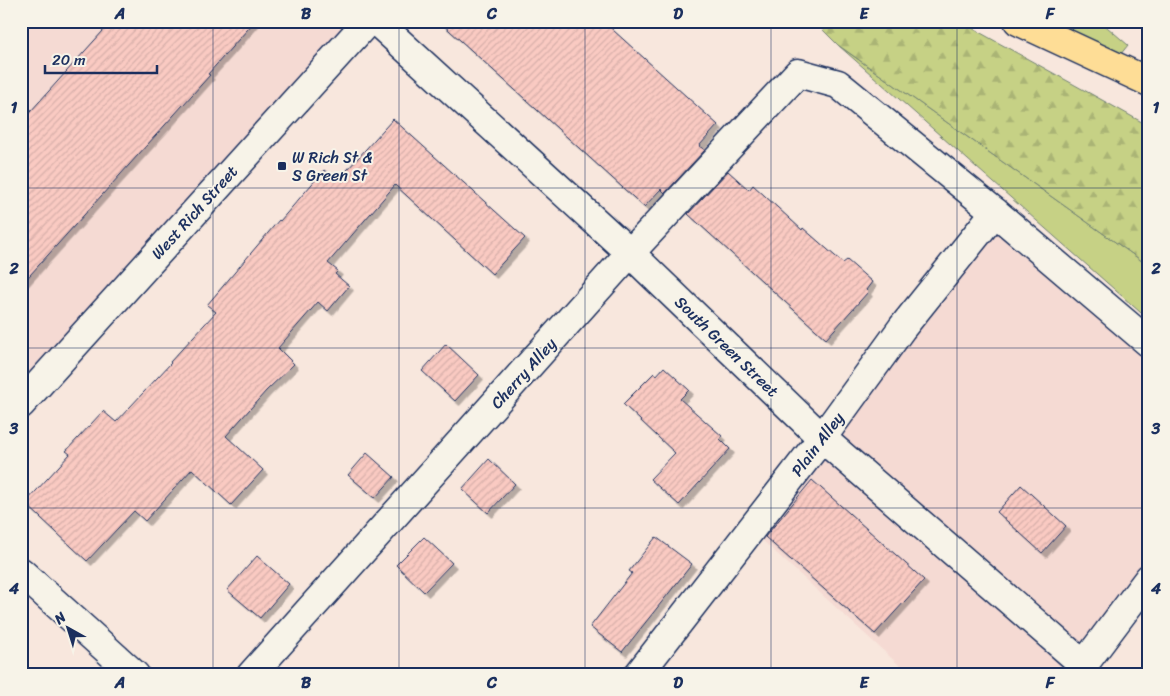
<svg xmlns="http://www.w3.org/2000/svg" width="1170" height="696" font-family="Sriracha,sans-serif">
  <style>
    .built { fill: #f5dad3 }
    .green { fill: #c6d185; stroke: #708072 }
    .forest { fill: url(#forest-firs); stroke: #708072 }
    .building { fill: url(#building-hatch); stroke: #1b2f5e; filter: url(#shadow) }
    .lines { fill: none; stroke-linecap: round; stroke-linejoin: round }
    .minor-casing { stroke: #1b2f5e; stroke-width: 31 }
    .highway-casing { stroke: #1b2f5e; stroke-width: 31 }
    .minor { stroke: #f7f3e8; stroke-width: 28 }
    .highway { stroke: #fedd96; stroke-width: 28 }
    .grid { fill: none; stroke: #1b2f5e; stroke-width: 1; stroke-opacity: 0.55 }
    .poi-dot { fill: #1b2f5e; stroke: #f7f3e8; stroke-width: 2 }
    .labels { text-anchor: middle; stroke-width: 4; stroke-linejoin: round; paint-order: stroke }
    .poi-label { font-size: 16px; fill: #1b2f5e; stroke: #f7f3e8; text-anchor: start }
    .street-label { font-size: 16px; fill: #1b2f5e; stroke: #f7f3e8 }
    .neatline { fill: none; stroke: #1b2f5e; stroke-width: 2 }
    .grid-label { font-size: 16px; text-anchor: middle; font-weight: bold; fill: #1b2f5e }
  </style>
  <defs>
    <pattern id="forest-firs" width="22" height="20" patternUnits="userSpaceOnUse" patternTransform="scale(1.25)"><rect width="22" height="20" fill="#c6d185"/><path d="M5 1l3.5 6h-7zM16 11l3.5 6h-7z" fill="#aab475"/></pattern>
    <pattern id="building-hatch" width="6" height="6" patternUnits="userSpaceOnUse" patternTransform="scale(1.25)"><rect width="6" height="6" fill="#facac2"/><path d="M-1 1l2-2M0 6l6-6M5 7l2-2" fill="none" stroke="#d6aea9"/></pattern>
    <filter id="shadow"><feDropShadow dx="4.5" dy="4.5" stdDeviation="0" flood-color="#0004"/></filter>
  </defs>
  <rect width="100%" height="100%" fill="#f8e7dd"/>
  <filter id="ink" filterUnits="userSpaceOnUse"><feTurbulence type="fractalNoise" baseFrequency=".02" numOctaves="2"/><feDisplacementMap in="SourceGraphic" scale="10" xChannelSelector="R" yChannelSelector="G"/><feConvolveMatrix kernelMatrix="1 2 1 2 8 2 1 2 1" color-interpolation-filters="sRGB"/></filter>
  <g filter="url(#ink)">
    <!-- built -->
    <g class="built">
      <path d="M21,21H368L21,404Z"/>
      <path d="M995,212L1149,343V578L1076,675H910L751,530Z"/>
    </g>
    <!-- green -->
    <g class="green">
      <path d="M1055,21H1100L1128,45L1120,55Z"/>
      <path d="M838,45L1149,266V320Z"/>
    </g>
    <!-- forest -->
    <path class="forest" d="M814,21H959L1149,126V266L838,45Z"/>
    <!-- building -->
    <g class="building">
      <path d="M112,21H255L208,74L210,75L21,285V122Z"/>
      <path d="M439,21H603L718,125L699,146L705,150L665,193L661,189L644,207Z"/>
      <path d="M393,119L525,238L492,274L395,185L328,263L338,271L335,274L349,286L328,311L318,302L278,348L294,364L266,391L226,436L263,470L231,505L192,469L145,521L134,511L87,561L25,503L70,454L66,451L103,411L116,422L171,363L170,362L216,312L207,305L279,220L280,221L324,170L334,178L336,176L339,179Z"/>
      <path d="M728,171L749,190L753,185L802,230L803,228L843,263L847,260L872,282L866,290L868,292L826,339L688,214Z"/>
      <path d="M446,344L479,375L455,401L422,371Z"/>
      <path d="M664,367L689,390L680,399L722,436L720,439L730,449L679,505L650,479L675,453L623,404L654,373L656,376Z"/>
      <path d="M367,453L394,477L375,498L348,475Z"/>
      <path d="M489,459L515,484L488,513L462,489Z"/>
      <path d="M812,480L924,580L875,634L765,537Z"/>
      <path d="M1021,485L1066,526L1042,553L997,512Z"/>
      <path d="M424,537L452,563L424,592L396,565Z"/>
      <path d="M656,537L692,564L622,652L590,627L632,573L629,571Z"/>
      <path d="M257,556L289,584L260,618L227,590Z"/>
    </g>
    <g class="lines">
      <defs>
        <g id="minor">
          <path d="M376,21L630,253L822,438L1084,665"/>
          <path d="M21,404L368,21"/>
          <path d="M21,572L135,675"/>
          <path d="M251,675L630,253L798,73L838,84L995,212L1149,343"/>
          <path d="M638,675L822,438L902,328L995,212"/>
          <path d="M1076,675L1149,578"/>
        </g>
        <path id="highway" d="M1018,21L1149,82"/>
      </defs>
      <!-- minor casing -->
      <use href="#minor" class="minor-casing"/>
      <!-- highway casing -->
      <use href="#highway" class="highway-casing"/>
      <!-- minor -->
      <use href="#minor" class="minor"/>
      <!-- highway -->
      <use href="#highway" class="highway"/>
    </g>
  </g>
  <!-- grid -->
  <path class="grid" d="M213,21V675M399,21V675M585,21V675M771,21V675M957,21V675M21,188H1149M21,348H1149M21,508H1149"/>
  <!-- markers -->
  <rect class="poi-dot" x="277" y="161" width="10" height="10" rx="2.5"/>
  <g class="labels">
    <!-- poi labels -->
    <g class="poi-label">
      <text x="292" y="163">W Rich St &amp;<tspan x="292" dy="18">S Green St</tspan></text>
    </g>
    <!-- street labels -->
    <g class="street-label">
      <text transform="translate(194 212) rotate(-48)" y="6">West Rich Street</text>
      <text transform="translate(727 346) rotate(44)" y="6">South Green Street</text>
      <text transform="translate(523 373) rotate(-48)" y="6">Cherry Alley</text>
      <text transform="translate(817 444) rotate(-53)" y="6">Plain Alley</text>
    </g>
  </g>
  <!-- margin -->
  <rect width="1170" height="696" fill="none" stroke="#f7f3e8" stroke-width="55"/>
  <!-- north arrow -->
  <g transform="translate(68 628) rotate(321)" stroke="#f7f3e8" stroke-width="4" paint-order="stroke">
  <path d="M0-4L9 19L0 12L-9 19Z" fill="#1b2f5e"/>
  <text y="-8" font-size="14" font-weight="bold" text-anchor="middle" fill="#1b2f5e">N</text>
  </g>
  <!-- scale -->
  <path d="M45 65v8h112v-8" fill="none" stroke="#1b2f5e" stroke-width="2.5"/>
  <text x="52" y="65" font-size="15" fill="#1b2f5e" stroke="#f7f3e8" stroke-width="4" paint-order="stroke">20 m</text>
  <rect x="28" y="28" width="1114" height="640" class="neatline"/>
  <g class="grid-label">
    <text x="120" y="19">A</text>
    <text x="306" y="19">B</text>
    <text x="492" y="19">C</text>
    <text x="678" y="19">D</text>
    <text x="864" y="19">E</text>
    <text x="1050" y="19">F</text>
    <text x="14" y="113">1</text>
    <text x="1156" y="113">1</text>
    <text x="14" y="274">2</text>
    <text x="1156" y="274">2</text>
    <text x="14" y="434">3</text>
    <text x="1156" y="434">3</text>
    <text x="14" y="594">4</text>
    <text x="1156" y="594">4</text>
    <text x="120" y="688">A</text>
    <text x="306" y="688">B</text>
    <text x="492" y="688">C</text>
    <text x="678" y="688">D</text>
    <text x="864" y="688">E</text>
    <text x="1050" y="688">F</text>
  </g>
</svg>
